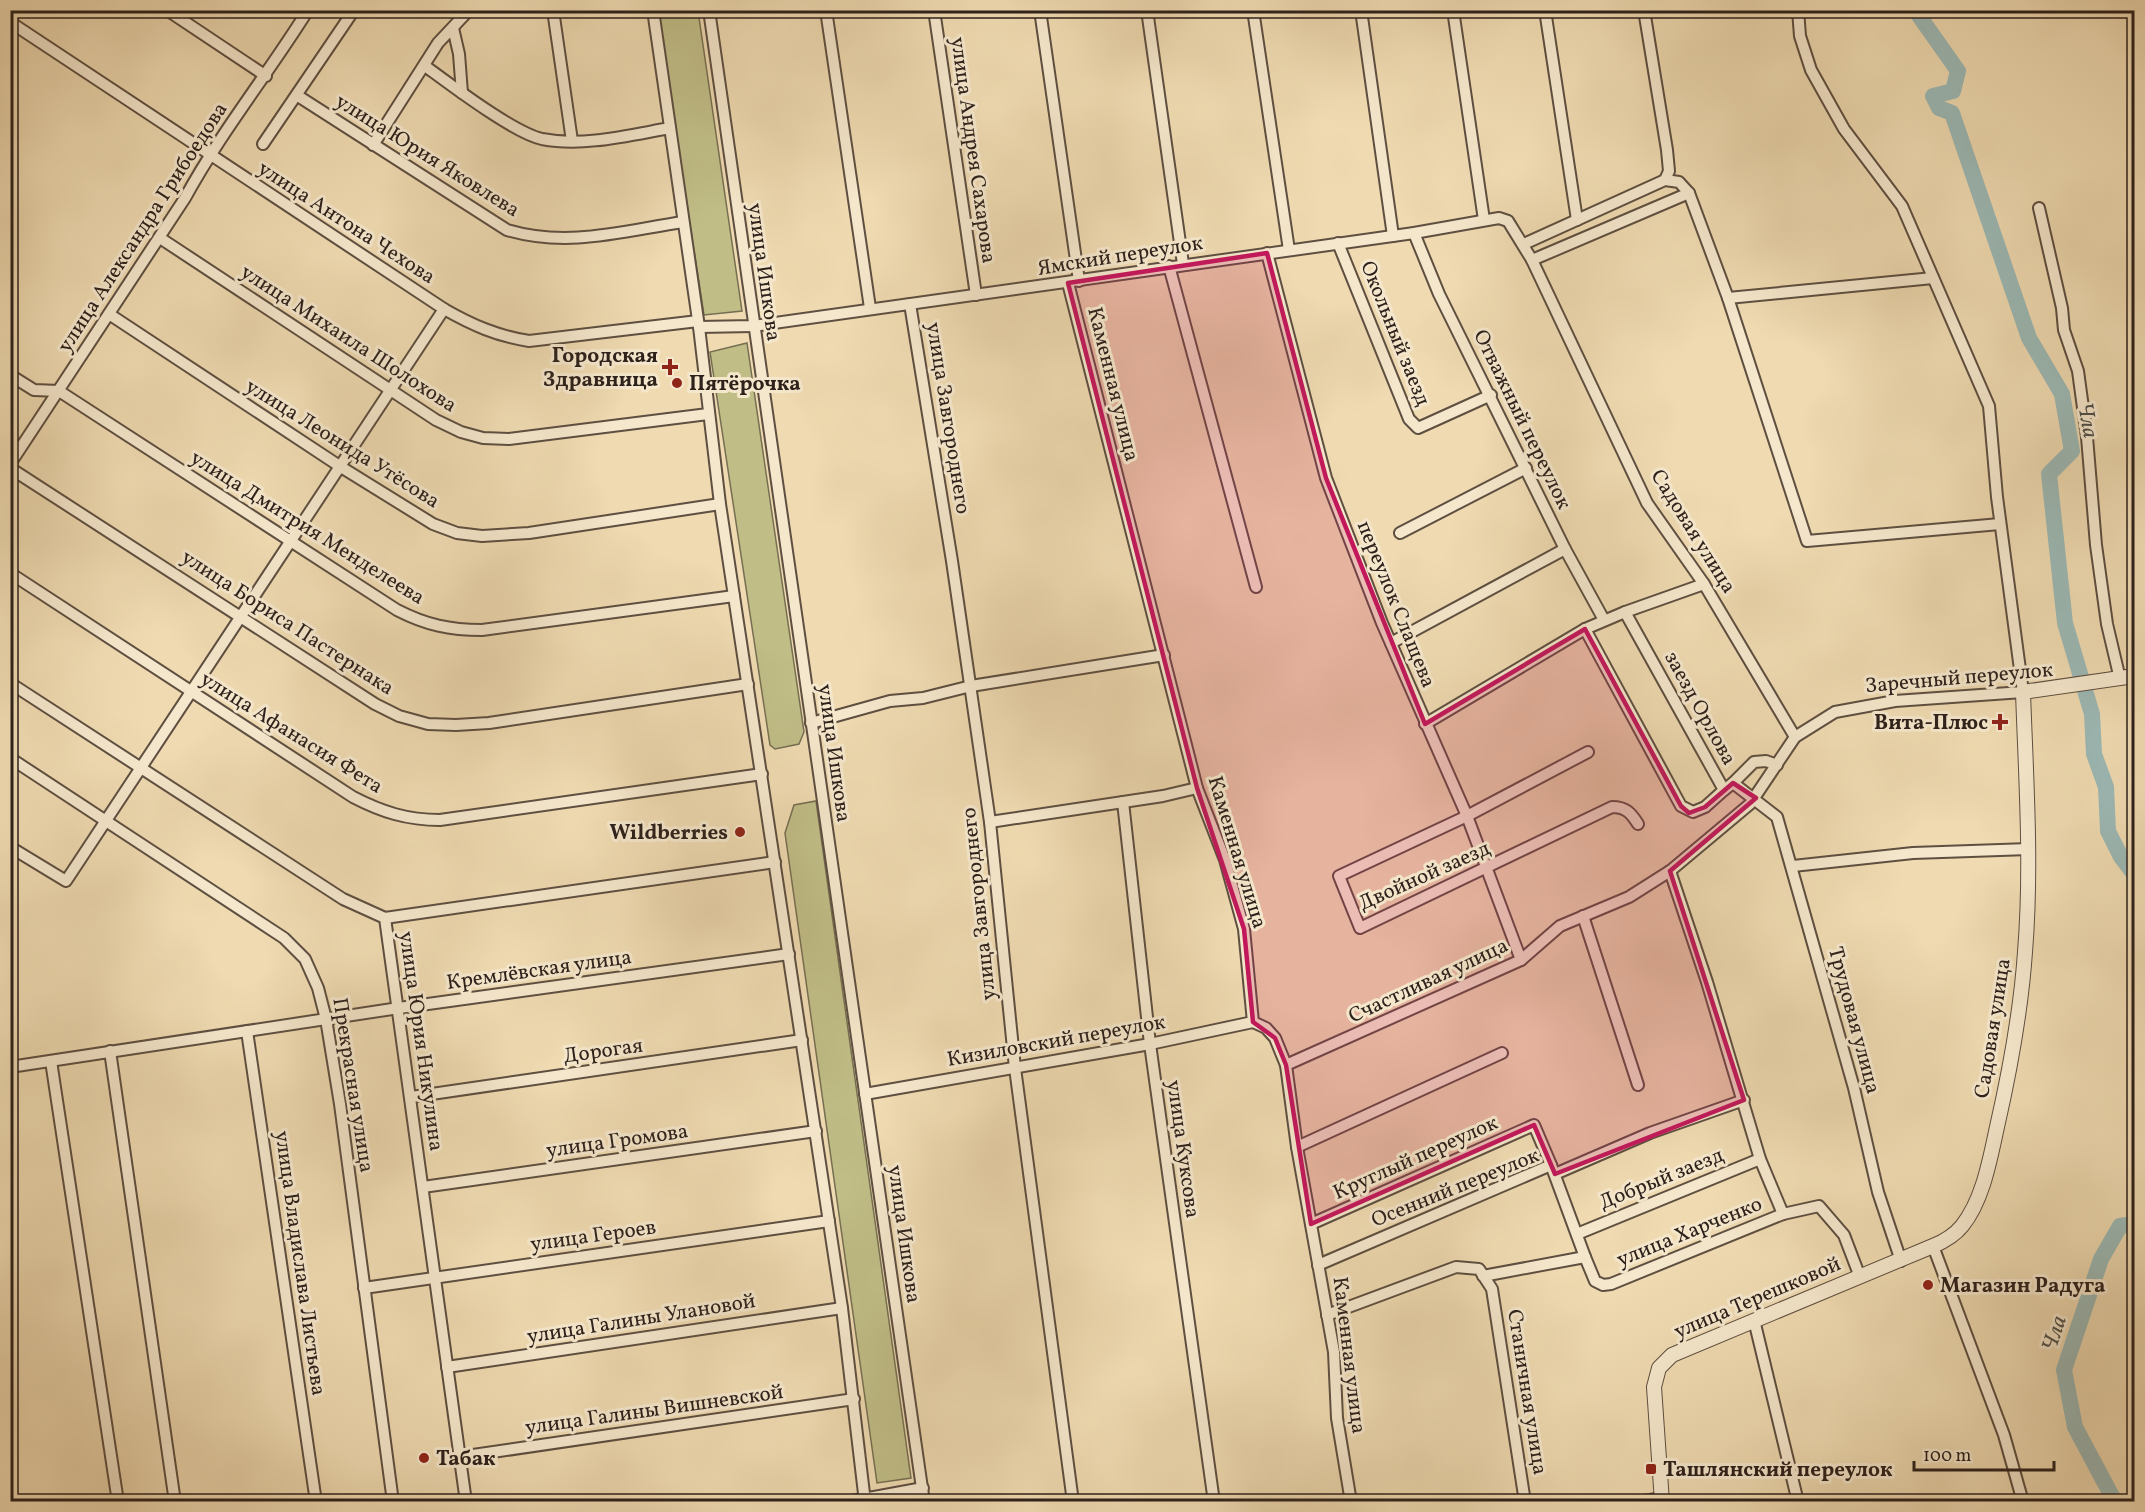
<svg xmlns="http://www.w3.org/2000/svg" width="2145" height="1512" font-family="Vollkorn,serif">
  <style>
    .green { fill: #c0bd87; stroke: #766f52; stroke-width: 1.5 }
    .lines { fill: none; stroke-linecap: round; stroke-linejoin: round }
    .river { stroke: #9cb9b5; stroke-width: 16 }
    .minor-casing { stroke: #5e4f41; stroke-width: 14 }
    .tertiary-casing { stroke: #5e4f41; stroke-width: 16 }
    .minor { stroke: #f5e7cc; stroke-width: 10 }
    .tertiary { stroke: #f5e7cc; stroke-width: 14 }
    .marked { fill: #c2185b; fill-opacity: 0.2; stroke: #c2185b; stroke-width: 4.5; stroke-linejoin: round }
    .poi-dot { fill: #8f2418; stroke: #f5e7cc; stroke-width: 2 }
    .labels { text-anchor: middle; stroke-width: 6; stroke-linejoin: round; paint-order: stroke }
    .street-label { font-size: 21px; fill: #2d211c; stroke: #f5e7cc }
    .poi-label { font-size: 21px; font-weight: bold; fill: #2d211c; stroke: #f5e7cc; text-anchor: start }
    .water-label { font-size: 22px; font-style: italic; fill: #4e4f4a; stroke: #f5e7cc }
  </style>
  <rect width="100%" height="100%" fill="#efdab1"/>
  <filter id="stains"><feTurbulence type="fractalNoise" baseFrequency=".00333" numOctaves="4"/><feColorMatrix values="0 0 0 0 .2 0 0 0 0 .09 0 0 0 0 .02 0 0 0 .5 -.17"/></filter>
  <radialGradient id="worn" r=".72"><stop offset=".6" stop-color="#630" stop-opacity="0"/><stop offset="1" stop-color="#630" stop-opacity=".3"/></radialGradient>
  <!-- green -->
  <g class="green">
    <path d="M657,11H698L742,311L704,315Z"/>
    <path d="M747,343L804,732L799,744L775,749L770,745L710,352Z"/>
    <path d="M816,801L911,1478L877,1483L785,833L794,805Z"/>
  </g>
  <g class="lines">
    <!-- river -->
    <g class="river">
      <path d="M1915,10L1958,71L1953,91L1933,96L1939,108L1952,113L2029,338L2062,394L2072,451L2049,474L2065,623L2092,714L2094,754L2106,787L2108,831L2121,857L2134,874"/>
      <path d="M2115,1502L2075,1427L2064,1370L2101,1259L2120,1226L2134,1224"/>
    </g>
    <defs>
      <g id="minor">
        <path d="M167,10L266,76"/>
        <path d="M553,10L572,141"/>
        <path d="M653,10L699,327L720,504L842,1308L865,1502"/>
        <path d="M709,10L924,1502"/>
        <path d="M826,10L870,308"/>
        <path d="M934,10L976,295"/>
        <path d="M1040,10L1079,281"/>
        <path d="M1147,10L1183,264"/>
        <path d="M1253,10L1289,250"/>
        <path d="M1361,10L1393,236"/>
        <path d="M1453,10L1484,220"/>
        <path d="M1545,10L1577,220"/>
        <path d="M1644,10L1667,150L1669,171L1665,180"/>
        <path d="M10,22L444,309C472,325 497,336 529,341L698,321"/>
        <path d="M453,28L459,54L462,93"/>
        <path d="M425,66C451,85 514,133 542,139C584,147 630,135 670,128"/>
        <path d="M298,96L507,230C568,248 623,231 683,222"/>
        <path d="M263,144L354,10"/>
        <path d="M373,145L438,43L469,10"/>
        <path d="M2039,208L2062,308L2064,330L2078,371L2087,437L2096,545L2107,624L2120,679"/>
        <path d="M1414,233L1439,294L1565,549L1604,620"/>
        <path d="M160,238L436,420L461,432L483,438L509,439L708,414"/>
        <path d="M1338,243L1409,419L1418,428L1491,395"/>
        <path d="M1524,244L1665,180L1679,182L1689,193L1728,298L1807,541L2000,524"/>
        <path d="M1267,253L1326,478L1382,623L1467,816L1521,960"/>
        <path d="M1532,260L1689,193"/>
        <path d="M1169,266L1256,587"/>
        <path d="M1068,283L1197,788L1225,860L1244,929L1253,1022L1266,1028L1275,1038L1286,1065L1297,1147L1334,1352L1337,1418L1351,1502"/>
        <path d="M1728,298L1933,278"/>
        <path d="M910,304L952,561L990,822L1015,1068L1073,1502"/>
        <path d="M109,314L341,467L433,524L457,533L482,536L529,533L720,504"/>
        <path d="M699,327L753,326L1414,233L1499,218L1508,221L1532,260L1647,503L1704,584L1795,737"/>
        <path d="M10,375L34,390L59,391L397,610C426,625 450,630 482,630L734,596"/>
        <path d="M10,464L185,198C221,132 268,74 308,10"/>
        <path d="M10,468L375,704L399,716L428,724L456,725L489,723L748,684"/>
        <path d="M1400,533L1526,468"/>
        <path d="M10,573L353,797C382,812 407,820 440,820L762,774"/>
        <path d="M1585,629L1681,806L1693,812L1705,807L1724,790L1625,612"/>
        <path d="M1391,643L1565,549"/>
        <path d="M10,683L343,899L385,918L466,1502"/>
        <path d="M811,723L890,701L923,698L971,686L1164,655"/>
        <path d="M1425,724L1585,629L1625,612L1704,584"/>
        <path d="M1588,752L1467,816L1339,876L1360,928L1612,807C1626,807 1631,813 1638,824"/>
        <path d="M10,758L284,938L305,959L318,988L326,1019L340,1104L393,1502"/>
        <path d="M1733,783L1754,762L1766,761L1777,765"/>
        <path d="M1724,790L1733,783L1777,817L1854,1088L1878,1192L1901,1261"/>
        <path d="M1123,802L1150,1044L1214,1502"/>
        <path d="M990,822L1163,796L1197,788"/>
        <path d="M10,847L66,881L444,309"/>
        <path d="M1793,866L1913,853L2029,849"/>
        <path d="M1670,871L1707,982L1760,1159L1783,1214"/>
        <path d="M1583,916L1638,1085"/>
        <path d="M385,918L775,862"/>
        <path d="M247,1031L316,1502"/>
        <path d="M110,1051L175,1502"/>
        <path d="M51,1061L118,1502"/>
        <path d="M1286,1065L1521,960L1560,926L1629,897L1670,871L1750,804L1795,737L1835,712L1895,701L2023,692L1997,497L1989,406L1902,206L1844,129L1811,70L1800,36L1798,10"/>
        <path d="M10,1067L399,1008L789,954"/>
        <path d="M865,1094L1150,1044L1253,1022"/>
        <path d="M411,1097L802,1040"/>
        <path d="M1297,1147L1502,1053"/>
        <path d="M1555,1174L1650,1133L1744,1100"/>
        <path d="M423,1187L816,1131"/>
        <path d="M1311,1224L1534,1125L1551,1165"/>
        <path d="M1577,1234L1760,1159"/>
        <path d="M1933,1246L2004,1435L2023,1502"/>
        <path d="M1318,1265L1551,1165L1585,1257"/>
        <path d="M1483,1276L1585,1257L1595,1281L1603,1285L1611,1284L1783,1214L1819,1206L1844,1235L1860,1277"/>
        <path d="M364,1288L829,1221"/>
        <path d="M1327,1315L1456,1267L1479,1269L1492,1289L1525,1502"/>
        <path d="M1754,1320L1798,1502"/>
        <path d="M447,1367L842,1308"/>
        <path d="M459,1457L854,1399"/>
        <path d="M847,1502L923,1488"/>
        <path d="M1638,1502L1662,1498"/>
      </g>
      <path id="tertiary" d="M1662,1502L1654,1387L1659,1368L1672,1355L1933,1246C1945,1241 1954,1236 1962,1226C1983,1200 1990,1159 1997,1127C2010,1070 2021,1010 2025,952C2032,866 2026,779 2023,692L2134,676"/>
    </defs>
    <!-- minor casing -->
    <use href="#minor" class="minor-casing"/>
    <!-- tertiary casing -->
    <use href="#tertiary" class="tertiary-casing"/>
    <!-- minor -->
    <use href="#minor" class="minor"/>
    <!-- tertiary -->
    <use href="#tertiary" class="tertiary"/>
  </g>
  <!-- marked area -->
  <path class="marked" d="M1267,253L1326,478L1425,724L1585,629L1681,806L1689,813L1705,807L1733,783L1756,798L1670,871L1744,1100L1555,1174L1534,1125L1311,1224L1286,1065L1275,1038L1253,1022L1244,929L1197,788L1068,283Z"/>
  <!-- markers -->
  <g class="poi-dot">
    <path d="M667 358h6v6h6v6h-6v6h-6v-6h-6v-6h6z"/>
    <circle cx="677" cy="383" r="6"/>
    <path d="M1997 713h6v6h6v6h-6v6h-6v-6h-6v-6h6z"/>
    <circle cx="740" cy="832" r="6"/>
    <circle cx="1928" cy="1285" r="6"/>
    <circle cx="424" cy="1458" r="6"/>
    <rect x="1645" y="1463" width="12" height="12" rx="3"/>
  </g>
  <g class="labels">
    <!-- street labels -->
    <g class="street-label">
      <text transform="translate(974 150) rotate(82)" y="7">улица Андрея Сахарова</text>
      <text transform="translate(428 155) rotate(32)" y="7">улица Юрия Яковлева</text>
      <text transform="translate(347 222) rotate(33)" y="7">улица Антона Чехова</text>
      <text transform="translate(142 227) rotate(-57)" y="7">улица Александра Грибоедова</text>
      <text transform="translate(1120 255) rotate(-9)" y="7">Ямский переулок</text>
      <text transform="translate(765 272) rotate(82)" y="7">улица Ишкова</text>
      <text transform="translate(1396 333) rotate(68)" y="7">Окольный заезд</text>
      <text transform="translate(349 338) rotate(33)" y="7">улица Михаила Шолохова</text>
      <text transform="translate(1114 384) rotate(76)" y="7">Каменная улица</text>
      <text transform="translate(949 418) rotate(81)" y="7">улица Завгороднего</text>
      <text transform="translate(1523 419) rotate(64)" y="7">Отважный переулок</text>
      <text transform="translate(343 443) rotate(32)" y="7">улица Леонида Утёсова</text>
      <text transform="translate(308 527) rotate(32)" y="7">улица Дмитрия Менделеева</text>
      <text transform="translate(1694 531) rotate(58)" y="7">Садовая улица</text>
      <text transform="translate(1397 604) rotate(68)" y="7">переулок Слащева</text>
      <text transform="translate(288 622) rotate(33)" y="7">улица Бориса Пастернака</text>
      <text transform="translate(1959 677) rotate(-5)" y="7">Заречный переулок</text>
      <text transform="translate(1701 708) rotate(61)" y="7">заезд Орлова</text>
      <text transform="translate(292 732) rotate(32)" y="7">улица Афанасия Фета</text>
      <text transform="translate(835 753) rotate(82)" y="7">улица Ишкова</text>
      <text transform="translate(1238 852) rotate(73)" y="7">Каменная улица</text>
      <text transform="translate(1424 875) rotate(-24)" y="7">Двойной заезд</text>
      <text transform="translate(978 904) rotate(-96)" y="7">улица Завгороднего</text>
      <text transform="translate(539 969) rotate(-8)" y="7">Кремлёвская улица</text>
      <text transform="translate(1428 980) rotate(-25)" y="7">Счастливая улица</text>
      <text transform="translate(1855 1020) rotate(75)" y="7">Трудовая улица</text>
      <text transform="translate(1992 1028) rotate(-81)" y="7">Садовая улица</text>
      <text transform="translate(1056 1040) rotate(-10)" y="7">Кизиловский переулок</text>
      <text transform="translate(422 1041) rotate(82)" y="7">улица Юрия Никулина</text>
      <text transform="translate(603 1050) rotate(-8)" y="7">Дорогая</text>
      <text transform="translate(354 1085) rotate(81)" y="7">Прекрасная улица</text>
      <text transform="translate(617 1140) rotate(-8)" y="7">улица Громова</text>
      <text transform="translate(1184 1149) rotate(82)" y="7">улица Куксова</text>
      <text transform="translate(1415 1157) rotate(-24)" y="7">Круглый переулок</text>
      <text transform="translate(1661 1178) rotate(-22)" y="7">Добрый заезд</text>
      <text transform="translate(1455 1187) rotate(-22)" y="7">Осенний переулок</text>
      <text transform="translate(1689 1231) rotate(-22)" y="7">улица Харченко</text>
      <text transform="translate(905 1234) rotate(82)" y="7">улица Ишкова</text>
      <text transform="translate(593 1235) rotate(-8)" y="7">улица Героев</text>
      <text transform="translate(301 1263) rotate(82)" y="7">улица Владислава Листьева</text>
      <text transform="translate(1757 1297) rotate(-23)" y="7">улица Терешковой</text>
      <text transform="translate(641 1318) rotate(-9)" y="7">улица Галины Улановой</text>
      <text transform="translate(1350 1355) rotate(83)" y="7">Каменная улица</text>
      <text transform="translate(1528 1392) rotate(81)" y="7">Станичная улица</text>
      <text transform="translate(654 1409) rotate(-8)" y="7">улица Галины Вишневской</text>
    </g>
    <!-- poi labels -->
    <g class="poi-label">
      <text x="658" y="362" text-anchor="end">Городская<tspan x="658" dy="24">Здравница</tspan></text>
      <text x="689" y="390">Пятёрочка</text>
      <text x="1988" y="729" text-anchor="end">Вита-Плюс</text>
      <text x="728" y="839" text-anchor="end">Wildberries</text>
      <text x="1940" y="1292">Магазин Радуга</text>
      <text x="436" y="1465">Табак</text>
      <text x="1663" y="1476">Ташлянский переулок</text>
    </g>
    <!-- water labels -->
    <g class="water-label">
      <text transform="translate(2089 420) rotate(80)" y="8">Чла</text>
      <text transform="translate(2053 1333) rotate(-72)" y="8">Чла</text>
    </g>
  </g>
  <!-- margin -->
  <rect width="2145" height="1512" fill="none" stroke="#efdab1" stroke-width="36"/>
  <rect x="12" y="12" width="2121" height="1488" fill="none" stroke="#2d211c" stroke-width="3"/>
  <rect x="18" y="18" width="2109" height="1476" fill="none" stroke="#2d211c" stroke-width="1.5"/>
  <!-- scale -->
  <path d="M1914 1461v9h140v-9" fill="none" stroke="#2d211c" stroke-width="3"/>
  <text x="1923" y="1461" font-size="18" fill="#2d211c" stroke="#f5e7cc" stroke-width="4.5" paint-order="stroke">100 m</text>
  <rect width="100%" height="100%" filter="url(#stains)"/>
  <rect width="100%" height="100%" fill="url(#worn)"/>
</svg>
